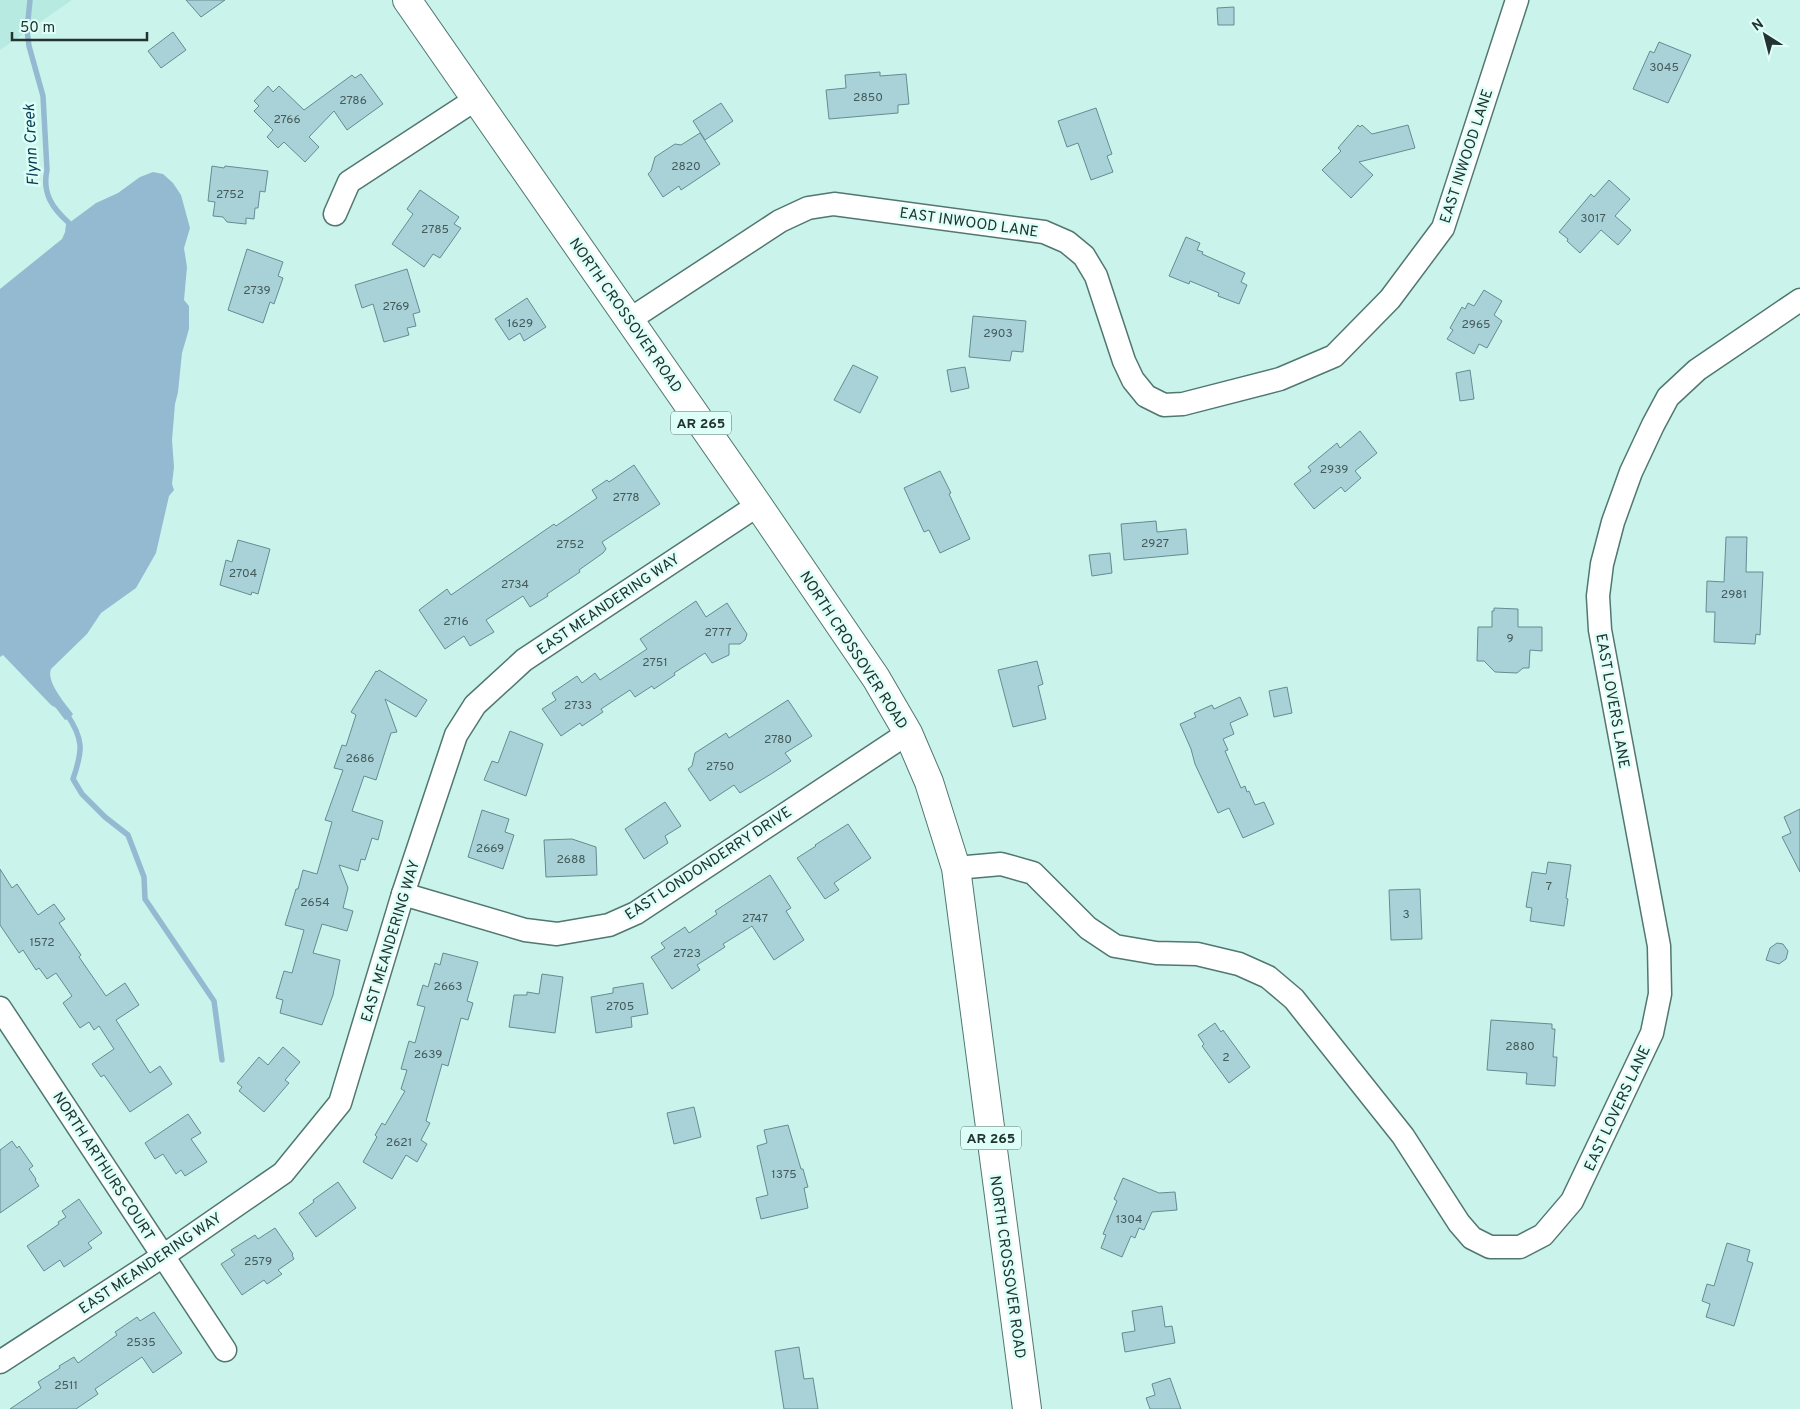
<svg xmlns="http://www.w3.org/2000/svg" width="1800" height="1409" font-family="Overpass,sans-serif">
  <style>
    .built { fill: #b7eae0 }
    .water { fill: #93bad1 }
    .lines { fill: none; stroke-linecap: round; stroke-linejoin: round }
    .stream { stroke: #93bad1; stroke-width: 5.5 }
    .building { fill: #a8d2d8; stroke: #648c92 }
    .minor-casing { stroke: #507770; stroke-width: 25 }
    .major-casing { stroke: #507770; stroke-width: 30 }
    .minor { stroke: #fff; stroke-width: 22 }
    .major { stroke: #fff; stroke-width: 28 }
    .labels { text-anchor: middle; stroke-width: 5; stroke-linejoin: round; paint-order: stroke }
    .number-label { font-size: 12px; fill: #445b5a }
    .shield { fill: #ddfff8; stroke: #5a706c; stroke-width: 1 }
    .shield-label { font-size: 14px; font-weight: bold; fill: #223330 }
    .street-label { font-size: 15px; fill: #223330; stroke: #ddfff8 }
    .water-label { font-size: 16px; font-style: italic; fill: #063c54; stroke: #ddfff8 }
  </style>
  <rect width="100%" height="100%" fill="#caf4eb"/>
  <!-- built -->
  <path class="built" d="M0,0H72L0,50Z"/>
  <!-- water -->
  <path class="water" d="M153,172L163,174L173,183L181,195L190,228L184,248L187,267L184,300L189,306V329L182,353L178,392L175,404L172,440L174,467L172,484L174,490L169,496L156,553L136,588L101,613L87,634L51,669C46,682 65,703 73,714L70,718L65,720L56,708L51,705L3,655L0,657V289L62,239L69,223L96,203L118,193L140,177Z"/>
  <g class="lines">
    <!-- stream -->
    <g class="stream">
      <path d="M30,0L27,30L29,46L43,96L47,170C42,193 52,208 69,223L68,230"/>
      <path d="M66,713C84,739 83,750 73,779L82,794L105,817L128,835L144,877L145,899L214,1001L222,1060"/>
    </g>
  </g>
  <!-- building -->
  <g class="building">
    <path d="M186,0H225L201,17Z"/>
    <path d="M1234,7V25H1218L1217,8Z"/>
    <path d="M173,32L186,50L161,68L148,51Z"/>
    <path d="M1659,42L1691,55L1668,103L1633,89L1650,51L1654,53Z"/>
    <path d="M880,72V76L906,74L909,104L898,105V113L829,119L826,90L846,88L845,75Z"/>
    <path d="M361,74L383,104L347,130L334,111L309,137L319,147L305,162L284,142L278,148L267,137L273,130L254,111L259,106L254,101L268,86L273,92L279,86L304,110L352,75L355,78Z"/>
    <path d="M721,103L733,121L705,140L693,121Z"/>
    <path d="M1096,108L1112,154L1107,156L1113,172L1091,180L1078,143L1067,147L1058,121Z"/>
    <path d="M1358,125L1360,127L1362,125L1372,134L1408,125L1415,148L1359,162L1373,175L1351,198L1322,170L1341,151L1338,148Z"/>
    <path d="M700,133L720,164L681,190L679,186L663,197L648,174L651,171L655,157L675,144L681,145Z"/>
    <path d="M212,166L224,168L225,166L268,171L265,192L260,191L258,208H255L254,219L246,218V224L227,222L223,217L213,216L215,202L208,201Z"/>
    <path d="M1609,180L1630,199L1615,216L1631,230L1618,245L1601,230L1580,253L1567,241L1568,239L1559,232L1591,194L1594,197Z"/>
    <path d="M420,190L459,217L454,224L461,228L440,258L433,254L424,267L392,244L413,214L407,209Z"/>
    <path d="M1186,237L1200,243L1197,250L1203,252L1202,254L1245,273L1241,282L1247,285L1239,304L1218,296L1219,293L1190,281L1189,284L1169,276Z"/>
    <path d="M247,249L283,262L278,276L283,278L274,304L270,302L263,323L228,310Z"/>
    <path d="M407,269L420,312L413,314L416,326L407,328L409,335L384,342L373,304L362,308L355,285Z"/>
    <path d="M1484,290L1502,301L1494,315L1502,321L1487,348L1479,344L1474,354L1447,339L1453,330L1450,328L1462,307L1465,309L1468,303L1474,306Z"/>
    <path d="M527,298L546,327L524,341L520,333L509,340L495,319Z"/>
    <path d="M973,316L1026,321L1023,352L1012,351L1010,361L969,357Z"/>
    <path d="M853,365L878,377L860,413L834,400Z"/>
    <path d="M965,367L969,388L951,392L947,370Z"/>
    <path d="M1470,370L1474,399L1460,401L1456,373Z"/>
    <path d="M1360,431L1377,453L1355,471L1361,478L1345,492L1341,487L1314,509L1294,484L1311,471L1308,467L1337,443L1340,448Z"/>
    <path d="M634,465L660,504L602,542L606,549L603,553L579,570L580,572L547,594L548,596L530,607L523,596L486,620L494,632L470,646L464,636L445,649L419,610L447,589L451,595L554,524L556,526L597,498L592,490L607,480L609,482Z"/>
    <path d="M940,471L951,493L949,494L970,539L940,553L929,530L924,532L904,488Z"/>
    <path d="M1156,521L1157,532L1186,529L1188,554L1124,560L1121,524Z"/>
    <path d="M1726,537H1747L1746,572H1763L1760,635L1756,634L1755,644L1714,642L1715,612H1706L1707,581L1724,582Z"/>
    <path d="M238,540L270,549L258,594L252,592L251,595L220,585L226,560L232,562Z"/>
    <path d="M1110,553L1112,573L1092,576L1089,555Z"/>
    <path d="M696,601L706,617L727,603L747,634L745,640L740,644H729V655L712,663L705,653L674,673L675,675L654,689L652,686L635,697L630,690L601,709L603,712L582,726L580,723L561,736L542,709L556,700L552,693L577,676L582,683L595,673L600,680L647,649L640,639Z"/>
    <path d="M1494,608L1518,609V627H1542V651L1530,650L1529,668H1523L1517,673L1495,672L1484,661H1477L1478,627H1492V611H1494Z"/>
    <path d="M1037,661L1043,684L1038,686L1046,719L1013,727L998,670Z"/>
    <path d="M379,670L427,700L416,717L385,699L397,732L391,733L376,780L364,776L352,811L383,821L378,840L372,838L365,860L361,859L358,871L339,865L348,888L343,908L353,911L347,931L322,924L313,953L340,960L333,995L322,1025L280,1013L283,1000L276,998L284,971L292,973L304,930L285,925L296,889H298L303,870L317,874L332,822L325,820L343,770L334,768L342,745L346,746L356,715L351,712L376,671L377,672Z"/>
    <path d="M1287,687L1292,713L1274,717L1269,691Z"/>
    <path d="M1240,697L1248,715L1230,723L1234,734L1223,739L1228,750L1225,751L1241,788L1245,786L1247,792L1249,791L1255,805L1264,802L1274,824L1243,838L1229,808L1218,813L1195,764L1191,749L1180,724L1196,717L1194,713L1212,705L1214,709Z"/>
    <path d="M788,700L812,736L785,753L791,761L771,774L740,793L734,785L710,801L688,769L692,766L695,753L726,733L729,738Z"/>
    <path d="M510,731L543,744L526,796L484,780L492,761L498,763Z"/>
    <path d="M665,802L681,826L665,836L668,843L644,859L625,829Z"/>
    <path d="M1800,809V872L1782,837L1791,833L1784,817Z"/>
    <path d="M482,810L509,819L505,832L514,835L503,869L468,857Z"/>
    <path d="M848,824L871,858L834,883L839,890L825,899L797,858L816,846L815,845Z"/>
    <path d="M572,839L596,847L597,875L546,877L544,840Z"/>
    <path d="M1548,862L1571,865L1566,898L1568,899L1564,926L1530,921L1532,908L1526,907L1532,872L1546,874Z"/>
    <path d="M0,869L12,888L17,884L38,915L54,904L65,919L59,923L81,955L79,957L106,996L125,983L139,1005L116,1020L150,1073L160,1066L172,1084L130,1112L104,1075L101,1077L92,1064L114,1049L99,1026L94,1030L89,1022L80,1028L63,1003L72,996L56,973L47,979L39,968L36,970L23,950L19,953L0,925Z"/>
    <path d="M770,875L791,908L786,911L804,940L774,960L752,926L723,944L725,947L697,965L700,970L672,989L651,957L665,948L661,943L685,927L689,933L717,914L715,911Z"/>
    <path d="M1420,889L1422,939L1391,940L1389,890Z"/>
    <path d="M1777,943L1783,944L1788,951L1786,959L1779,964L1766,960L1770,948Z"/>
    <path d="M443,953L478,962L467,1001L473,1003L468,1020L461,1018L448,1066L442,1064L426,1121L430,1123L421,1140L427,1144L417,1162L406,1155L392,1179L363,1162L377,1137L375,1135L382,1123L385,1125L405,1091L401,1089L407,1070L401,1069L409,1041L415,1043L425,1007L417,1005L423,985L428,987L435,963L440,965Z"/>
    <path d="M542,974L563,977L555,1033L509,1027L514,995H527V992L539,994Z"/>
    <path d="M643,983L648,1014L631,1017L632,1027L596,1033L591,997L613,993V988Z"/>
    <path d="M1491,1020L1552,1024V1029H1555L1553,1057H1557L1555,1086L1526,1084L1527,1073L1487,1070Z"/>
    <path d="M1215,1023L1221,1032L1223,1030L1250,1067L1229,1083L1202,1046L1204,1044L1198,1035Z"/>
    <path d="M283,1047L300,1062L285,1080L289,1083L264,1112L239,1091L242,1087L237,1083L259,1057L268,1065Z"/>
    <path d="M694,1107L701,1137L674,1144L667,1113Z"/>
    <path d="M188,1114L201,1133L191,1139L207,1162L185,1176L181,1170L176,1174L163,1154L155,1159L145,1143Z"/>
    <path d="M788,1125L801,1169H803L808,1187L804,1188L808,1208L761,1219L756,1198L768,1195L757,1146L767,1143L764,1130Z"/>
    <path d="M12,1141L17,1148L19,1146L33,1166L29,1169L36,1179L35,1180L39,1186L0,1213V1150Z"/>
    <path d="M1123,1178L1159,1193L1175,1192L1177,1210L1152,1212L1144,1230L1139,1228L1135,1238L1131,1236L1122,1257L1101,1248L1106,1235L1103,1234L1117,1201L1114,1199Z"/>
    <path d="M338,1182L356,1208L316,1237L299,1213L314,1202L313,1200Z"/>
    <path d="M79,1199L102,1233L88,1243L92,1248L64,1267L60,1260L44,1271L27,1246L59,1224L58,1222L66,1217L62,1211Z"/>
    <path d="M275,1228L293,1254L292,1255L294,1259L278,1270L282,1274L267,1284L264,1280L242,1295L221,1264L235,1255L231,1250L255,1235L258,1239Z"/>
    <path d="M1727,1243L1750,1250L1747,1261L1753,1263L1734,1326L1706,1317L1710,1304L1702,1301L1707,1284L1714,1286Z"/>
    <path d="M1162,1306L1165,1327L1172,1326L1175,1343L1125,1352L1122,1333L1135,1331L1132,1311Z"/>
    <path d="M154,1312L182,1353L153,1373L142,1357L95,1389L98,1394L76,1409H10L41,1388L38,1382L60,1368L59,1366L74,1357L78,1363L117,1335L115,1332L137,1317L140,1321Z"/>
    <path d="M799,1347L804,1379L813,1378L818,1409H784L775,1351Z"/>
    <path d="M1170,1378L1181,1409H1150L1146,1398L1155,1395L1152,1384Z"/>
  </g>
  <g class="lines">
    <defs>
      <g id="minor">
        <path d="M335,214L349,182L476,99"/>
        <path d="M629,320L780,221L808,208L834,204L1044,232L1067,242L1084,256L1096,276L1124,361L1133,380L1146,396L1164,405L1183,404L1280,379L1334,356L1390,299L1443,228L1517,0"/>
        <path d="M956,868L1001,864L1033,873L1088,928L1115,946L1156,953L1197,954L1239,964L1268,977L1294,999L1403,1136L1459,1223L1472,1238L1490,1247H1520L1543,1235L1572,1201L1652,1033L1660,994L1659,946L1600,630L1598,596L1602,564L1613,522L1631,472L1653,425L1668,397L1697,370L1800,300"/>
        <path d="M403,894L525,930L557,934L609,925L636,913L908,733"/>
        <path d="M0,1008L225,1350"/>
        <path d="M0,1362L163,1256L283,1173L340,1103L403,894L456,735L475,705L524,660L758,505"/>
      </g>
      <path id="major" d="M407,0L758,505L876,678L908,733L929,782L956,868L1027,1409"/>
    </defs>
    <!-- minor casing -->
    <use href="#minor" class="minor-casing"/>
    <!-- major casing -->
    <use href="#major" class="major-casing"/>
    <!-- minor -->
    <use href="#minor" class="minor"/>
    <!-- major -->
    <use href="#major" class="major"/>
  </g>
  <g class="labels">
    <!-- number labels -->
    <g class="number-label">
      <text x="1664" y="71">3045</text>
      <text x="868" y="101">2850</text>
      <text x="353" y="104">2786</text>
      <text x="287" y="123">2766</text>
      <text x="686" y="170">2820</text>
      <text x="230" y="198">2752</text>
      <text x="1593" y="222">3017</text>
      <text x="435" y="233">2785</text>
      <text x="257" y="294">2739</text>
      <text x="396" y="310">2769</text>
      <text x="520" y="327">1629</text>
      <text x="1476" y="328">2965</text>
      <text x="998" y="337">2903</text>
      <text x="1334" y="473">2939</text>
      <text x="626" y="501">2778</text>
      <text x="1155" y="547">2927</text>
      <text x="570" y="548">2752</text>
      <text x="243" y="577">2704</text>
      <text x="515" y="588">2734</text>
      <text x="1734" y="598">2981</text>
      <text x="456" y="625">2716</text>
      <text x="718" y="636">2777</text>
      <text x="1510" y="642">9</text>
      <text x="655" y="666">2751</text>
      <text x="578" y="709">2733</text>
      <text x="778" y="743">2780</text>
      <text x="360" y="762">2686</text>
      <text x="720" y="770">2750</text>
      <text x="490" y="852">2669</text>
      <text x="571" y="863">2688</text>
      <text x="1549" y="890">7</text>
      <text x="315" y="906">2654</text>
      <text x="1406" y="918">3</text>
      <text x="755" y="922">2747</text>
      <text x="42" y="946">1572</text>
      <text x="687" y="957">2723</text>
      <text x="448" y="990">2663</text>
      <text x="620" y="1010">2705</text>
      <text x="1520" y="1050">2880</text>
      <text x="428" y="1058">2639</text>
      <text x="1226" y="1061">2</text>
      <text x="399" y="1146">2621</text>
      <text x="784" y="1178">1375</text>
      <text x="1129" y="1223">1304</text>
      <text x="258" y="1265">2579</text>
      <text x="141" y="1346">2535</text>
      <text x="66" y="1389">2511</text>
    </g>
    <!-- shield labels -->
    <g class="shield">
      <rect x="671" y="411.5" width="60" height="23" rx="4"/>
      <rect x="961" y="1126.5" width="60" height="23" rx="4"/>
    </g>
    <g class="shield-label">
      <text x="701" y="428">AR 265</text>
      <text x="991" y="1143">AR 265</text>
    </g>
    <!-- street labels -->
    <g class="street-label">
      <text transform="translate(1466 156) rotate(-72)" y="5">EAST INWOOD LANE</text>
      <text transform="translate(969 222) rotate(8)" y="5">EAST INWOOD LANE</text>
      <text transform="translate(626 315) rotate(55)" y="5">NORTH CROSSOVER ROAD</text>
      <text transform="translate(608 604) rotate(-34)" y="5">EAST MEANDERING WAY</text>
      <text transform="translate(854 650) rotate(57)" y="5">NORTH CROSSOVER ROAD</text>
      <text transform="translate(1613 701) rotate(80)" y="5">EAST LOVERS LANE</text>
      <text transform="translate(708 863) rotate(-33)" y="5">EAST LONDONDERRY DRIVE</text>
      <text transform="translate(390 941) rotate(-73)" y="5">EAST MEANDERING WAY</text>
      <text transform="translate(1617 1108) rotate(-65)" y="5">EAST LOVERS LANE</text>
      <text transform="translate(104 1166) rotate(57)" y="5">NORTH ARTHURS COURT</text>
      <text transform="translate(150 1263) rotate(-34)" y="5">EAST MEANDERING WAY</text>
      <text transform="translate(1008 1267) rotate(82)" y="5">NORTH CROSSOVER ROAD</text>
    </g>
    <!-- water labels -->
    <g class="water-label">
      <text transform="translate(30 145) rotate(-93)" y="6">Flynn Creek</text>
    </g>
  </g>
  <!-- north arrow -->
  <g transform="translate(1765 35) rotate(324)" stroke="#ddfff8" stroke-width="4" paint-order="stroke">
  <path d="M0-4L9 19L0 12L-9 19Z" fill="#223330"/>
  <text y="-8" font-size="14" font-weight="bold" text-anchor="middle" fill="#223330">N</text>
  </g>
  <!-- scale -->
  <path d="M12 32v8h135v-8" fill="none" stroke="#223330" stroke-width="2.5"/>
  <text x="20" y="32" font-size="15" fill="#223330" stroke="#ddfff8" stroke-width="4" paint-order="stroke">50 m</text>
</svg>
